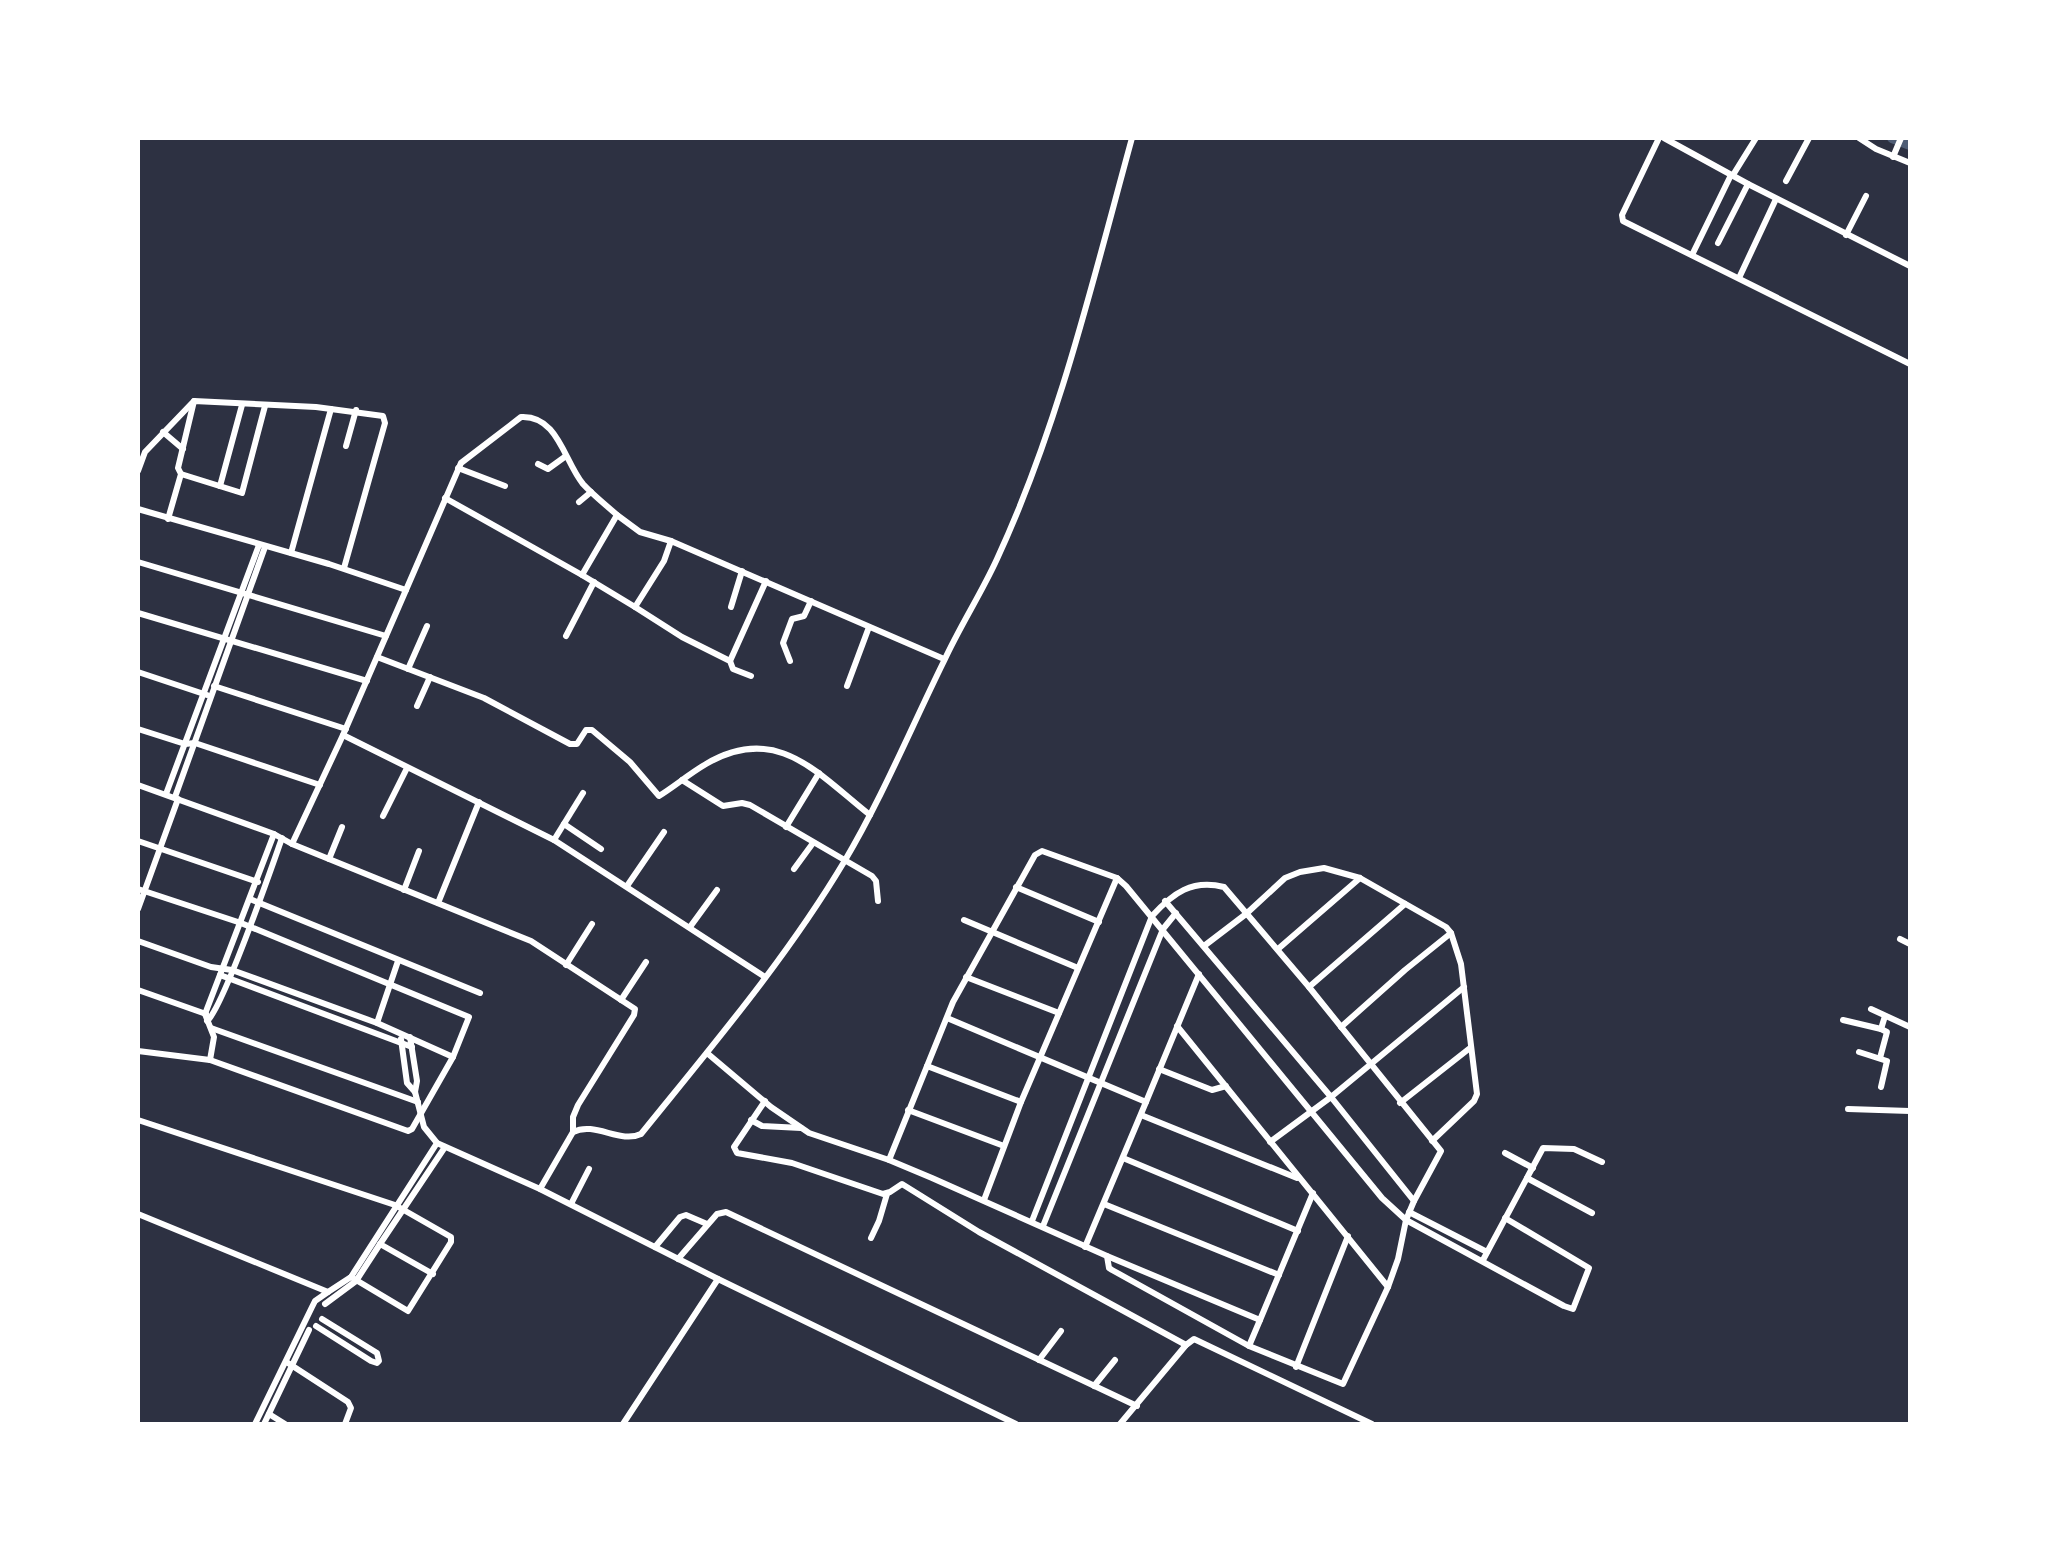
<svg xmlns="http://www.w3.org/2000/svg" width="2048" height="1562" font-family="'Source Sans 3',sans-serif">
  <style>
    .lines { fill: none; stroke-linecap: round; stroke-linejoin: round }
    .canal { stroke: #4f5d75; stroke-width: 10 }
    .minor { stroke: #fff; stroke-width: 6 }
  </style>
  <rect width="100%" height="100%" fill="#2d3142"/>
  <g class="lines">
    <!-- canal -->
    <path class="canal" d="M1892,138L1910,145"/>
    <!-- minor -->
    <g class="minor">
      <path d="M1659,138L1622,215L1623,221L1910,364"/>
      <path d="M1664,138L1748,184L1910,266"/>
      <path d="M1859,138L1876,149L1910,163"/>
      <path d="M1893,157L1901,138"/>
      <path d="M1733,175L1756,138"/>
      <path d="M1786,181L1809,138"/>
      <path d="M1846,235L1866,196"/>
      <path d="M1718,243L1748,184"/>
      <path d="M1692,255L1731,175"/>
      <path d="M1739,278L1776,199"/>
      <path d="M163,432L183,449"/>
      <path d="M346,446L356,410"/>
      <path d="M538,464L548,469L566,456"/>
      <path d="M458,468L505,486"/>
      <path d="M138,471L145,452L194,401L316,407L383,416L385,423L344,568"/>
      <path d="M181,474L242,493L265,406"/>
      <path d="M220,486L242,405"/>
      <path d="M445,498L582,575L635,607L664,561L671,541L944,659"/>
      <path d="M579,502L591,492"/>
      <path d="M138,509L329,564L406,590L343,735L292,844"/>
      <path d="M168,519L181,474L178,468L194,401"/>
      <path d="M291,553L331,409"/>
      <path d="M138,562L386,636"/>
      <path d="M582,575L617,515L640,532L671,541"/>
      <path d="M406,590L461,463L521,417C558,415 564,461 583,484C593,495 606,505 617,515"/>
      <path d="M635,607L682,637L730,661L733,669L751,676"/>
      <path d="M731,607L742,571"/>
      <path d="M138,613L367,681"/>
      <path d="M566,636L594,582"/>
      <path d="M377,657L484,698L570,744H577L586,730H592L630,762L659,796C675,786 689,774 706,764C777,722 818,774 870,815"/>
      <path d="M730,661L766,581"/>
      <path d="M790,661L783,643L792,619L804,616L811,601"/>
      <path d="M408,669L427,626"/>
      <path d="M138,672L207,695"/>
      <path d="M214,686L346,729"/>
      <path d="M847,686L869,627"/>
      <path d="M417,706L430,677"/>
      <path d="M138,729L185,744L195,743L320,785"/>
      <path d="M343,735L554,840L765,977"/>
      <path d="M682,780L723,806L742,803L750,805L872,876L876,881L878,901"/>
      <path d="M138,785L274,834L292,844L531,941L635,1009L634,1015L578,1105L573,1117V1132"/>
      <path d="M166,794L259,545"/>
      <path d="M175,797L265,547"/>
      <path d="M383,816L407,768"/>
      <path d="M564,824L601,849"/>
      <path d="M786,827L819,773"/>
      <path d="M554,840L583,793"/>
      <path d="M138,841L258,882"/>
      <path d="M329,859L342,827"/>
      <path d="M794,869L813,843"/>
      <path d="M627,886L664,832"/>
      <path d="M1016,887L1099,922"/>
      <path d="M138,889L241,923L469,1017L453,1057L412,1129L408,1131L210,1060L138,1051"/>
      <path d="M404,890L419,851"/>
      <path d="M250,899L480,993"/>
      <path d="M1165,901L1331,1097L1464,987"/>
      <path d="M438,903L479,802"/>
      <path d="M138,909L178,799"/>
      <path d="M964,920L1078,968"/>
      <path d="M690,927L717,890"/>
      <path d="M1900,939L1910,944"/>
      <path d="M138,941L211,967L232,970L377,1023L453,1057"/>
      <path d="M1204,946L1246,914L1285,878L1300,872L1324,868L1360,878L1446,927L1451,933L1405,970L1341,1027"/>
      <path d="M1278,949L1360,878"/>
      <path d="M566,965L592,924"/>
      <path d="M220,975L412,1047"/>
      <path d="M966,977L1059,1013"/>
      <path d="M1309,987L1405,904"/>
      <path d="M138,990L206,1014"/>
      <path d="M621,1000L646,962"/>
      <path d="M1871,1009L1910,1027"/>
      <path d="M947,1018L1146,1102L1199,974"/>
      <path d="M1843,1020L1881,1029L1885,1016"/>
      <path d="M207,1021C223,1009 272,866 282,838"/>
      <path d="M377,1023L398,961"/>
      <path d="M1177,1026L1388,1287"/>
      <path d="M211,1028L418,1102"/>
      <path d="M410,1037L417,1081L415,1092L424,1127L437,1143L540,1189L718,1279L1016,1424"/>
      <path d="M401,1039L407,1083L415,1092"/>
      <path d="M1859,1052L1887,1061L1881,1087"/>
      <path d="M707,1053L771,1107L809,1133L889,1160L932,1178L1107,1256L1260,1320L1313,1193"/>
      <path d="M1880,1058L1887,1032L1881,1029"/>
      <path d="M210,1060L214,1037L205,1014L274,834"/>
      <path d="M927,1066L1021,1102"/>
      <path d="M1159,1069L1212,1090L1226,1086"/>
      <path d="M765,1101L734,1147L737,1153L792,1163L883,1194L890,1192L902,1184L979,1232L1186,1345"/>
      <path d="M1400,1103L1470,1048"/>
      <path d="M1848,1109L1910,1111"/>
      <path d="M908,1110L1004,1146"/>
      <path d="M1141,1115L1297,1178"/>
      <path d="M138,1120L395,1205L451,1237V1242L408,1311L351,1277"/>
      <path d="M751,1120L762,1126L801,1128"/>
      <path d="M1432,1141L1474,1101L1477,1094L1461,964L1451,933"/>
      <path d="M1505,1153L1533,1168"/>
      <path d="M1123,1158L1298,1231"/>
      <path d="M889,1160L953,1002L1035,855L1042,851L1117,878L1126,886L1382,1198L1406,1220L1564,1306L1573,1309L1589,1268L1505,1218"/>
      <path d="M1527,1178L1592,1213"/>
      <path d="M540,1189L573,1132C595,1121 620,1144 641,1134C712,1046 786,959 844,862C882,798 911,728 944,661C960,626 981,594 997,559C1059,425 1093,280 1132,138"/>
      <path d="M984,1200L1021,1102L1117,878"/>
      <path d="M571,1204L589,1169"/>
      <path d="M1104,1204L1279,1275"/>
      <path d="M1409,1212L1487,1252"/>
      <path d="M138,1214L328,1292L315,1301L312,1307L255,1424"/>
      <path d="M1032,1221L1152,916C1173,893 1192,879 1224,887L1309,987L1441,1151L1414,1201L1331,1097L1270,1142"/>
      <path d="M1043,1226L1163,929L1176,913"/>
      <path d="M871,1238L879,1221L887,1194"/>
      <path d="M655,1247L680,1217L686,1215L707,1224"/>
      <path d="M1085,1247L1146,1102"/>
      <path d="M1107,1256L1109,1268L1112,1270L1249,1346L1343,1384L1388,1287L1398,1259L1406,1220L1414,1201"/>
      <path d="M678,1259L717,1214L726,1212L1137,1406"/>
      <path d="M1483,1260L1543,1148L1574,1149L1602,1162"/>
      <path d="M433,1274L380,1244L445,1147"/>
      <path d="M328,1292L351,1277L437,1143"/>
      <path d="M325,1304L356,1281L380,1244"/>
      <path d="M316,1326L371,1361L377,1363L379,1361L377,1353L322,1319"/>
      <path d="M1249,1346L1260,1320"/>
      <path d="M1039,1360L1061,1331"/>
      <path d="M288,1363L348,1402L351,1408L345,1424"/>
      <path d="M1296,1367L1348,1236"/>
      <path d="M1094,1386L1115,1360"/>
      <path d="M269,1414L285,1424"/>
      <path d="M264,1424L309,1330"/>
      <path d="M623,1424L718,1279"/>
      <path d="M1120,1424L1186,1345L1194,1339L1372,1424"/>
    </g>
  </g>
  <!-- border -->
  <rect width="2048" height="1562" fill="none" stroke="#ffffff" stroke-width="280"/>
</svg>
